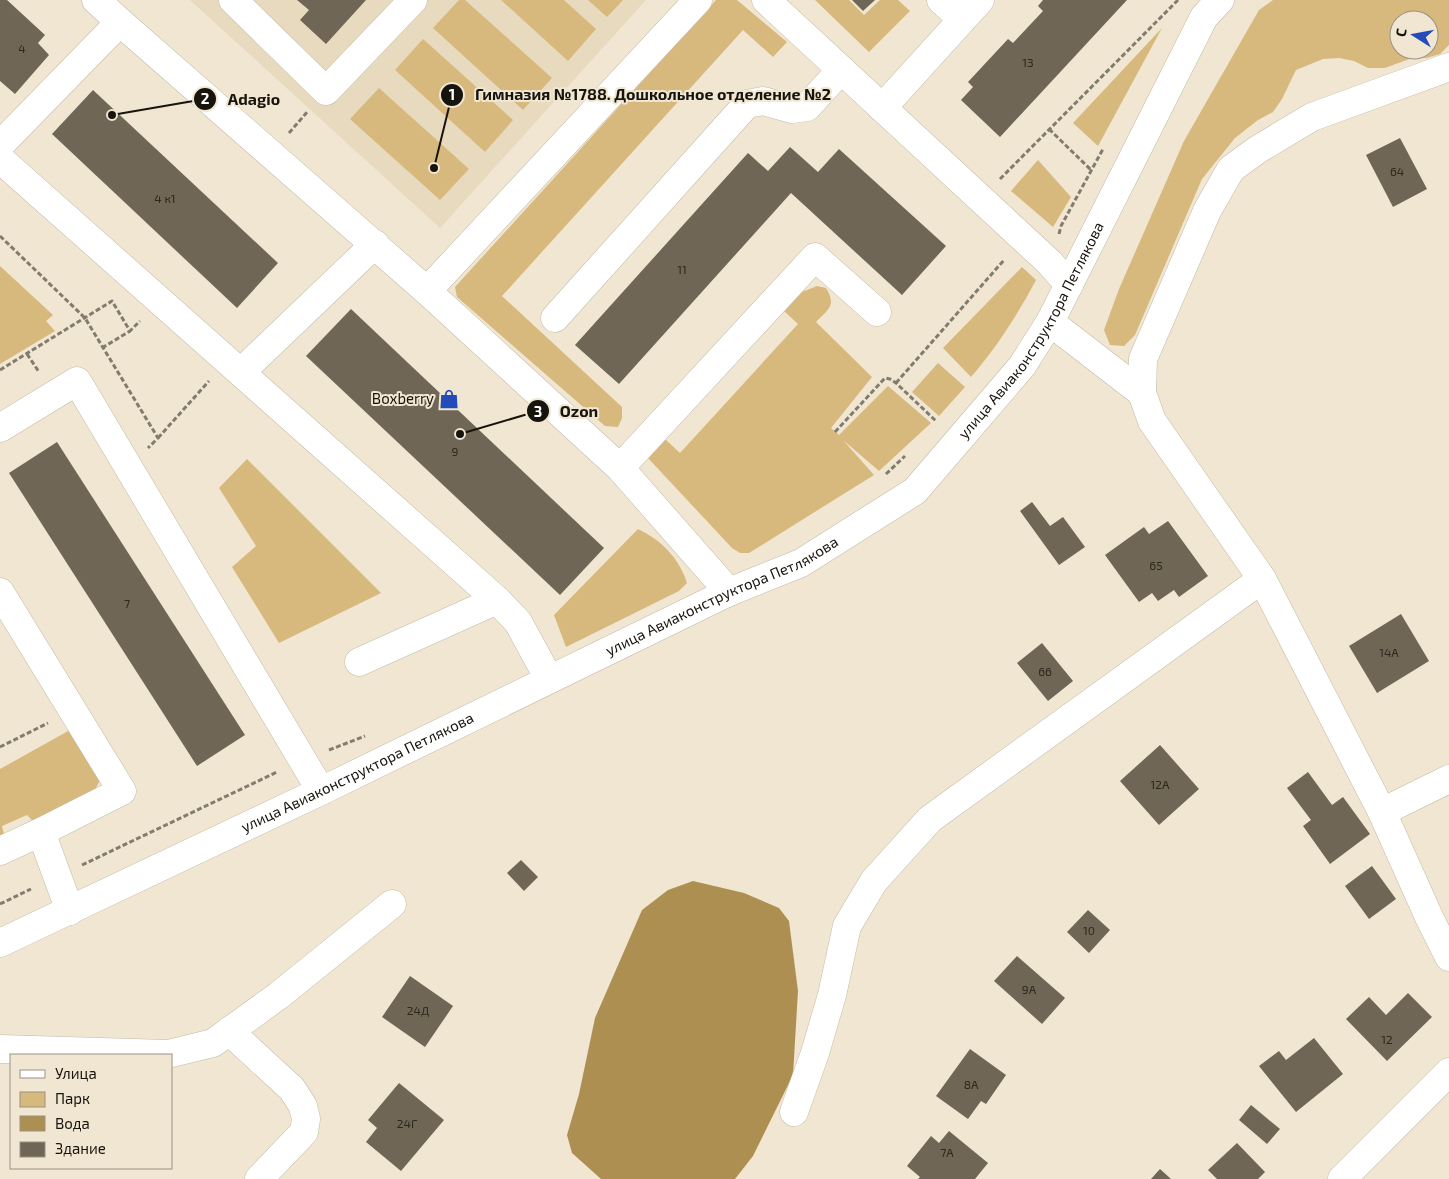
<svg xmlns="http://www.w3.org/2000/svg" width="1449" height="1179" font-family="'Exo 2',sans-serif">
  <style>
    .built { fill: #e8dabf }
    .green { fill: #d7b97d; fill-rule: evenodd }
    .water { fill: #ad9051 }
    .building { fill: #6f6655 }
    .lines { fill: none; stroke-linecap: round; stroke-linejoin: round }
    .minor-casing { stroke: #c3baa6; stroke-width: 29 }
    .path { stroke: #827c6f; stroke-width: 3; stroke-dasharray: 5 2.5; stroke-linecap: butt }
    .minor { stroke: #fff; stroke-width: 28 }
    .labels { text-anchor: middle; stroke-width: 4; stroke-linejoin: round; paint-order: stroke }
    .number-label { font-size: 12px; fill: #2d281f }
    .street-label { font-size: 15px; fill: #17140d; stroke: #f0e6d2 }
    .poi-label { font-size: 15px; fill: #17140d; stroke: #f0e6d2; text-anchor: end }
    .leader { fill: none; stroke: #17140d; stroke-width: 2 }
    .callout-dot { fill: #17140d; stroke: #f0e6d2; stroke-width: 2 }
    .mark-label { font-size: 15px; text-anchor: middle; font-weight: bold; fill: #fff }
    .callout-label { font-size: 16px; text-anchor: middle; font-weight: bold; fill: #17140d; stroke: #f0e6d2; stroke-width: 4; stroke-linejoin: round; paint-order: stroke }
  </style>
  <rect width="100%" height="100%" fill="#f0e6d2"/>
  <!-- built -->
  <path class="built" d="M190,0H646L440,228Z"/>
  <!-- green -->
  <g class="green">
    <path d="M459,0H465L552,78L523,110L433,28Z"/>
    <path d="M501,0H564L596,29L568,61Z"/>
    <path d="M588,0H623L607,17Z"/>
    <path d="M716,0H737L787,42L773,57L743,30L502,296L622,407V418L618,427L605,426L457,297L455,287Z"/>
    <path d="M815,0H849L864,15L880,0H898L910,11L869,52Z"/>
    <path d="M1273,0H1449V45L1440,54L1427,58H1412L1385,68H1368L1354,61L1339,58L1323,59L1296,70L1282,99L1273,112L1258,120L1235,138L1202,179L1135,335L1124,346L1110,345L1104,330L1119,289L1184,141L1259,10ZM1399,20H1429V50H1399Z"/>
    <path d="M1162,28L1098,146L1073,123Z"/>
    <path d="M423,39L513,120L485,152L395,70Z"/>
    <path d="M379,88L469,169L440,200L350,119Z"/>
    <path d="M1038,160L1071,197L1053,227L1011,191Z"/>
    <path d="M0,266L53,315L46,321L55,331L0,364Z"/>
    <path d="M1022,267L1036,280C1018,314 997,347 971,377L943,348Z"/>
    <path d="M817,286L826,288C837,306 828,309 816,322L872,377L831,428L839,435L888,386L931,423L879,471L843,440L874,475L749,553H740L732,548L647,457L665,439L680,453L798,324L783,310L802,292Z"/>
    <path d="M938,363L965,387L939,416L912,392Z"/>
    <path d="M247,459L381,593L279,643L232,567L256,546L219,488Z"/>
    <path d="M638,529C661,540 679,558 687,583L679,591L566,647L554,615Z"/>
    <path d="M70,730L103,770L98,784L92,795L34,822L27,815L2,826L4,834L0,836V769Z"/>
  </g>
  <!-- water -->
  <path class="water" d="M693,881L744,893L779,908L789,921L798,991L793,1075L753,1156L735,1179H601L572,1153L567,1135L579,1094L595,1018L642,910L668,890Z"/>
  <!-- building -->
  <g class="building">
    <path d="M0,0H7L45,35L38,43L49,55L15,94L0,81Z"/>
    <path d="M297,0H366L326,44L300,20L309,10Z"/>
    <path d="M852,0H875L863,11Z"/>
    <path d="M1043,0H1127L1000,137L961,100L973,87L968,82L1008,39L1013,43L1043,11L1038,6Z"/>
    <path d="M93,90L278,263L237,308L52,134Z"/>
    <path d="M1400,138L1427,189L1393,207L1366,155Z"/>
    <path d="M790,147L818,172L839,149L946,246L902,295L791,193L619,384L575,345L748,153L768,171Z"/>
    <path d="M351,309L604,548L560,595L306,356Z"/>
    <path d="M57,442L245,735L197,766L9,473Z"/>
    <path d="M1032,502L1050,526L1063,517L1085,547L1059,565L1020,511Z"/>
    <path d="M1168,521L1208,576L1179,597L1174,590L1158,601L1152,593L1139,602L1105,555L1144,527L1149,534Z"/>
    <path d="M1401,614L1429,661L1377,693L1349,646Z"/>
    <path d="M1042,643L1073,681L1048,701L1017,663Z"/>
    <path d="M1160,745L1199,789L1159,825L1120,781Z"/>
    <path d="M1308,772L1332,805L1343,797L1370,834L1330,864L1303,826L1311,820L1287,788Z"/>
    <path d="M521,860L538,877L524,891L507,873Z"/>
    <path d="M1372,866L1396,899L1369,919L1345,886Z"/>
    <path d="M1088,910L1110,930L1089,953L1067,932Z"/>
    <path d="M1017,956L1065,998L1042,1024L994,981Z"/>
    <path d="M410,976L453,1006L425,1047L382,1017Z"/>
    <path d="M1408,993L1432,1017L1387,1061L1346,1019L1369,997L1386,1015Z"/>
    <path d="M1314,1038L1343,1074L1296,1112L1259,1066L1279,1051L1286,1060Z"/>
    <path d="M970,1049L1006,1075L986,1104L981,1101L968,1119L936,1096Z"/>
    <path d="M399,1083L444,1120L401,1171L366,1142L377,1128L368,1120Z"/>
    <path d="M1251,1105L1280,1129L1267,1144L1239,1120Z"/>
    <path d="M949,1131L988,1163L975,1179H918L920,1177L907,1166L931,1136L939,1143Z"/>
    <path d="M1237,1143L1265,1172L1258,1179H1217L1208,1170Z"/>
    <path d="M1160,1169L1171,1179H1151Z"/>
  </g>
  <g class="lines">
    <defs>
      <g id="minor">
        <path d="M96,0L120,22L427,291L620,468L729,592"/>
        <path d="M233,0L326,91L413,0"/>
        <path d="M766,0L1050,263L1069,285"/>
        <path d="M941,0L962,19"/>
        <path d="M1449,67L1312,117L1257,150L1231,169L1207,211L1143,359L1142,393L1152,421L1262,579L1382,812L1429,917L1449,957"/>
        <path d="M882,108L980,0"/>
        <path d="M0,145L120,22"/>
        <path d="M0,159L497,600L518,622L549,679"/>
        <path d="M427,291L698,0"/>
        <path d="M555,318L747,104L763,101L792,109L807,107L841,70"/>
        <path d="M1050,322L1142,393"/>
        <path d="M241,372L375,244"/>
        <path d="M0,428L77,381L321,791"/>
        <path d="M620,468L815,257L877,312"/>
        <path d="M0,592L122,791L41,832"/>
        <path d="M359,662L497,600"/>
        <path d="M1382,812L1449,779"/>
        <path d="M0,851L41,832L70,911"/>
        <path id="s1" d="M0,943L321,791L729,592L801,563L915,491L1022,366L1050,322L1204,17L1220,0"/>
        <path d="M229,1031L292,1089L303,1106L306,1119L304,1132L259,1179"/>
        <path d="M0,1049L168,1054L213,1043L278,996L392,904"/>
        <path d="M794,1112L815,1053L832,995L847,926L874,881L930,819L1262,579"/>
        <path d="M1342,1179L1449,1072"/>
      </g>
    </defs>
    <!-- minor casing -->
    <use href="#minor" class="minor-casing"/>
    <!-- path -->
    <g class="path">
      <path d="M1049,129L1091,170"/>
      <path d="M289,133L308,111"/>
      <path d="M1000,179L1178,0"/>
      <path d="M1059,234L1061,226L1103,149"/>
      <path d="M0,236L85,318L158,438L148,448"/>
      <path d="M102,348L130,331"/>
      <path d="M27,354L39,372"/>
      <path d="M0,370L112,301L130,331L140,321"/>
      <path d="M896,383L1004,260"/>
      <path d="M835,432L885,378L890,379L896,383L937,422"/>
      <path d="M158,438L209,381"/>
      <path d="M886,474L905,456"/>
      <path d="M0,747L48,723"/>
      <path d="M329,750L365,736"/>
      <path d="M82,865L277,772"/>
      <path d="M0,904L31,889"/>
    </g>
    <!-- minor -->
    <use href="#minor" class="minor"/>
  </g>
  <!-- icons -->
  <defs>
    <symbol id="shop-bare" viewBox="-9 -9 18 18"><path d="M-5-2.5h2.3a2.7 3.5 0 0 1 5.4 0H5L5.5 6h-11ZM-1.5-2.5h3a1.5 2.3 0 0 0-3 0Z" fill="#234cba" stroke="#f0e6d2" stroke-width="2.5" paint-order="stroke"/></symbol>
  </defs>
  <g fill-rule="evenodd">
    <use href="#shop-bare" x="435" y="385" width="28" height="28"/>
  </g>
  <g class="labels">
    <!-- number labels -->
    <g class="number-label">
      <text x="22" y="53">4</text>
      <text x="1028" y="67">13</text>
      <text x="1397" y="176">64</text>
      <text x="165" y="203">4 к1</text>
      <text x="682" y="274">11</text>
      <text x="455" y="456">9</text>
      <text x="1156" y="570">65</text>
      <text x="127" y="608">7</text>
      <text x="1389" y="657">14А</text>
      <text x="1045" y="676">66</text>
      <text x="1160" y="789">12А</text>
      <text x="1089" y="935">10</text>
      <text x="1029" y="994">9А</text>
      <text x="418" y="1015">24Д</text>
      <text x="1387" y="1044">12</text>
      <text x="971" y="1089">8А</text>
      <text x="407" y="1128">24Г</text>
      <text x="947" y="1157">7А</text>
    </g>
    <!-- street labels -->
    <g class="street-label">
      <text dy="5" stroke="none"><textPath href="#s1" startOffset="1221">улица Авиаконструктора Петлякова</textPath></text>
      <text dy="5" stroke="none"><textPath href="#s1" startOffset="801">улица Авиаконструктора Петлякова</textPath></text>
      <text dy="5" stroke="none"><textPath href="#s1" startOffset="396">улица Авиаконструктора Петлякова</textPath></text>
    </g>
    <!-- poi labels -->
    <g class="poi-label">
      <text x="434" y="404">Boxberry</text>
    </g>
  </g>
  <!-- callouts -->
  <path class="leader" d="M434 168L452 95M112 115L205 99M460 434L538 411"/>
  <g class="callout-dot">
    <circle cx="434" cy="168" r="5"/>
    <circle cx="112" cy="115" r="5"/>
    <circle cx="460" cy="434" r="5"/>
    <circle cx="452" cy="95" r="12"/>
    <circle cx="205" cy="99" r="12"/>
    <circle cx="538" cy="411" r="12"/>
  </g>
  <g class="mark-label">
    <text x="452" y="100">1</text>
    <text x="205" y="104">2</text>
    <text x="538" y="417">3</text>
  </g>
  <g class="callout-label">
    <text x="653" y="100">Гимназия №1788. Дошкольное отделение №2</text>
    <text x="254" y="105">Adagio</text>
    <text x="579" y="417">Ozon</text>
  </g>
  <!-- legend -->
  <rect x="10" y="1054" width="162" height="115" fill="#f0e6d2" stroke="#999283"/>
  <rect x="20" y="1070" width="25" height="8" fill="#ffffff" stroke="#999283"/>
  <text x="55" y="1079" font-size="15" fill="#17140d">Улица</text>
  <rect x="20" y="1092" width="25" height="15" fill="#d7b97d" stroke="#999283"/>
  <text x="55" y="1104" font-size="15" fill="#17140d">Парк</text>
  <rect x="20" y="1116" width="25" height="15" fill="#ad9051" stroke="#999283"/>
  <text x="55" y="1129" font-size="15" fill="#17140d">Вода</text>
  <rect x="20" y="1142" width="25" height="15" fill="#6f6655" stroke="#999283"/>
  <text x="55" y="1154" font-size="15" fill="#17140d">Здание</text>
  <!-- north arrow -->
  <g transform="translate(1414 35) rotate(281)"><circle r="24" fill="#f0e6d2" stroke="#999283"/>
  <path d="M0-4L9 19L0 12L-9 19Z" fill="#234cba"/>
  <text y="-8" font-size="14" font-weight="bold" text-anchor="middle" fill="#17140d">С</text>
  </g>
</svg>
